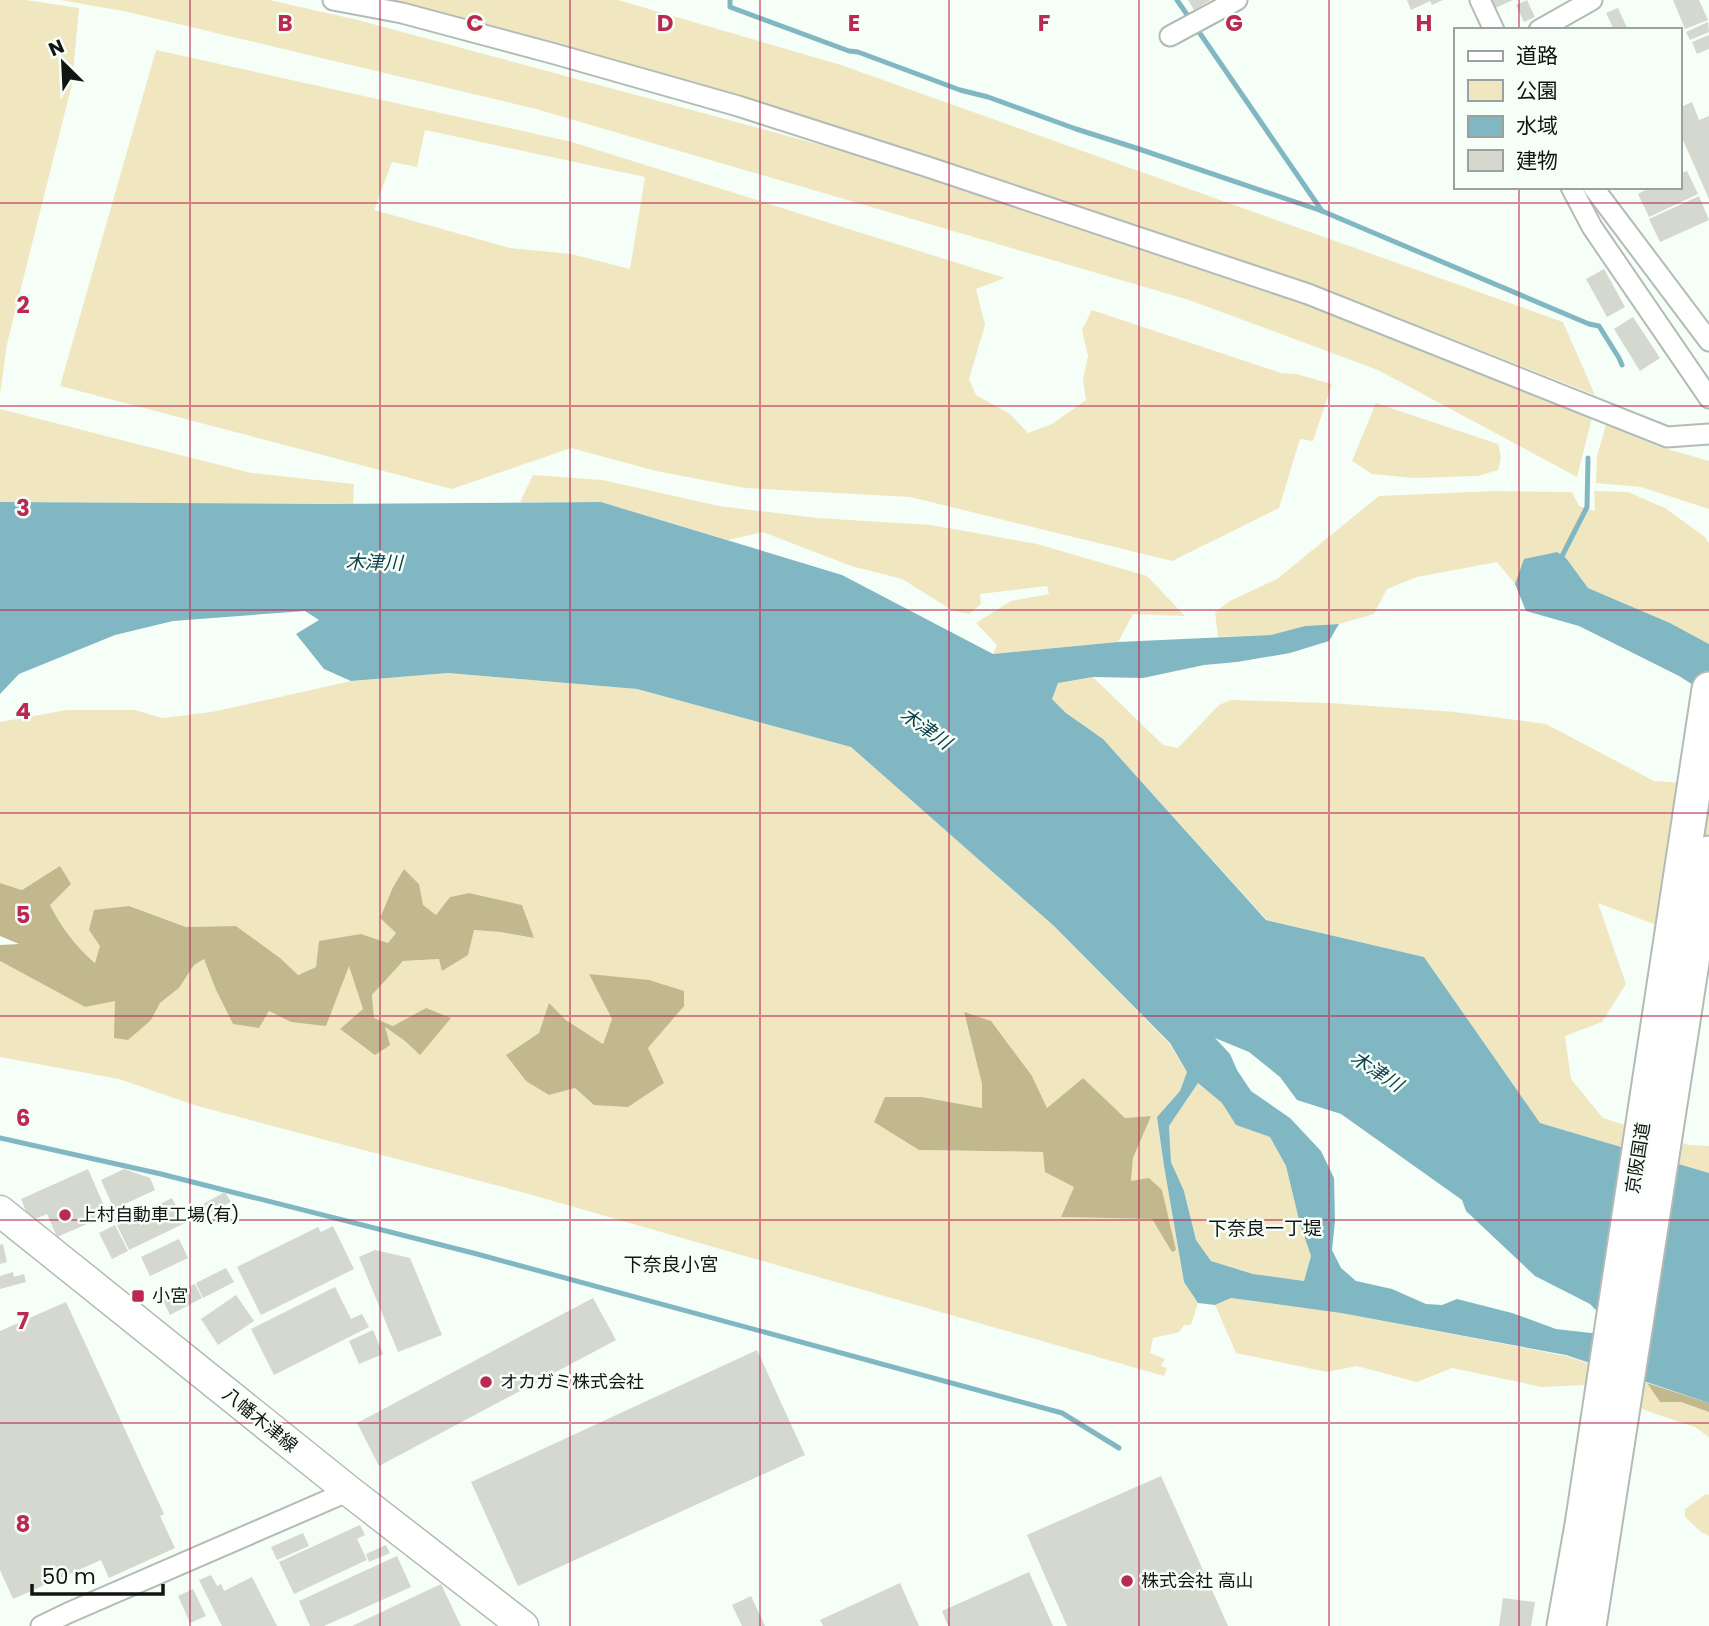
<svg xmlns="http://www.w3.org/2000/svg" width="1709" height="1626" font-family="Poppins,'Noto Sans JP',sans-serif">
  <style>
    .green { fill: #f0e7c1; fill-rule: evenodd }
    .forest { fill: #c2b88d }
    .water { fill: #80b7c2; fill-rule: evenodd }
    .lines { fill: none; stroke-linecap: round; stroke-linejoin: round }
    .stream { stroke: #80b7c2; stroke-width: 5 }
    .building { fill: #d4d8cf }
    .street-casing { stroke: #b3bbb5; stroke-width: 23 }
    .primary-casing { stroke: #b3bbb5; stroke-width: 33 }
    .highway-casing { stroke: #b3bbb5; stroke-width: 37 }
    .street { stroke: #fff; stroke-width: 19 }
    .primary { stroke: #fff; stroke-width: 30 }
    .highway { stroke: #fff; stroke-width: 33 }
    .grid { fill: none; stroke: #b92953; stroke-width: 2; stroke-opacity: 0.55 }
    .poi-dot { fill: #b92953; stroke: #f6fef8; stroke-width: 2.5 }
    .labels { text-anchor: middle; stroke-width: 5; stroke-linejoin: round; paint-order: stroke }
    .street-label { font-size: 18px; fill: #121513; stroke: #f6fef8 }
    .poi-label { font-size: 18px; fill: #121513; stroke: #f6fef8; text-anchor: start }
    .water-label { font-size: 19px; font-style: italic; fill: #0d4049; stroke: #f6fef8 }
    .neighbourhood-label { font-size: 19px; fill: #121513; stroke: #f6fef8 }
    .grid-label { font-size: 23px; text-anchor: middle; font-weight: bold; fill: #b92953; stroke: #f6fef8; stroke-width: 5; stroke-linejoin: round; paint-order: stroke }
  </style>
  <rect width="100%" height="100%" fill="#f6fef8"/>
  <!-- green -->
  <g class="green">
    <path d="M0,0H26L79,8L72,84L7,344L0,394Z"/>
    <path d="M60,0H269L358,20L933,175L1166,248L1592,418L1577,477L1378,370L1189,300L536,109L128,12Z"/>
    <path d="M387,0H618L841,65L1563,322L1595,395L1316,286L924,155L399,2Z"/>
    <path d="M156,50L572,142L1005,278L976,289L985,325L969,379L976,395L1010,414L1028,433L1052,424L1086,400L1083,379L1088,356L1082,330L1092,310L1281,373L1296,374L1332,384L1313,441L1300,439L1279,508L1172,561L910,497L745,488L656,471L571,448L452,489L60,386ZM425,130L645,177L630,269L571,254L510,248L374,210L392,162L417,167Z"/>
    <path d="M1376,403L1498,444L1501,457L1498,470L1478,476L1414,478L1372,474L1352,461Z"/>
    <path d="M0,409L251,473L354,484L353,504L0,502Z"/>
    <path d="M1606,425L1660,447L1709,461V509L1641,487L1596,483L1597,456Z"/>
    <path d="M533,475L603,480L719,506L817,518L931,525L1037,544L1147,576L1185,616L1133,614L1118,642L993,654L997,645L976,623L1011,601L1049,594L1047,586L980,594L981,604L969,614L952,610L902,579L851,566L763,532L728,540L601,502H520Z"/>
    <path d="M1495,491L1572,492L1579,506L1595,511L1594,491L1628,492L1665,508L1705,537L1709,543V644L1670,623L1588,588L1566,558L1525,559L1515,584L1497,562L1417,577L1387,589L1374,614L1339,624L1305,626L1271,635L1218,637L1215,612L1230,601L1277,579L1379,496Z"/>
    <path d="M448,673L637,689L851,747L1054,926L1169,1043L1187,1072L1180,1091L1157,1117L1164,1166L1184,1282L1198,1303L1191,1325H1184L1179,1332L1153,1338L1150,1353L1165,1359L1161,1366L1167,1368L1164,1376L525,1193L194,1105L119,1079L0,1057V961L85,1007L115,1000V1011L151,1020L160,1003L179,988L194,965L204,959L216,990L233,1024L269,1011L291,1022L349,965L363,1009L340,1029L383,1026L405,1041L420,1054L426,1008L393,1026L374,1018L372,995L403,961L440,959L442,970L473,930L500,932L533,938L522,905L469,893L450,897L436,915L422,905L419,884L404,869L393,887L380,918L396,933L388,943L361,934L316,967L297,975L280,958L236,926L186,927L129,906L100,946L96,963C74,946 63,929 50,905L61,866L22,890L0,883V722L67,710H135L162,718L212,712L351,681ZM590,974L663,1029L648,1048L594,1105L575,1088L506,1055L539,1033L549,1004L566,1020L603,1044L612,1019ZM964,1013L1032,1076L1047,1108L1083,1078L1125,1118L1150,1116L1133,1158L1131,1181L1162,1190L1175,1250L1172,1251L1152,1219L1062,1217L1074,1187L1043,1152L919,1150L922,1097L982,1108V1084Z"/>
    <path d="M1093,677L1163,745L1178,748L1219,705L1231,700L1330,703L1455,712L1546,724L1654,781L1709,785V945L1598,903L1626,984L1602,1022L1565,1036L1571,1079L1603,1118L1689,1145L1709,1146V1173L1540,1123L1424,957L1267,920L1103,739L1066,713L1052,699L1057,683Z"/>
    <path d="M1198,1083L1222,1103L1236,1125L1270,1137L1286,1166L1300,1224L1311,1256L1304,1281L1253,1274L1211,1261L1196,1240L1184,1191L1171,1162L1169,1126Z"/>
    <path d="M1231,1298L1341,1313L1566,1356L1647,1383L1660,1402H1681L1709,1412V1437L1695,1427L1650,1412L1586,1385L1542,1387L1452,1368L1417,1382L1357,1366L1327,1372L1236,1353L1215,1305Z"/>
    <path d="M1706,1494L1709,1495V1536L1701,1532L1685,1517V1509Z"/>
  </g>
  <!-- forest -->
  <g class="forest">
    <path d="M60,866L71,884L50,905C62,928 75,946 95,963L100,946L89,930L94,910L129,906L186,927L236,926L280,958L298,975L316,967L319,941L361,934L388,943L396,933L380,918L393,887L404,869L419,884L423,905L436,915L450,897L469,893L522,905L534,938L500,932L474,930L468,955L442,971L439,959L403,961L372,995L374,1018L393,1026L426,1008L451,1018L420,1055L405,1041L385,1027L390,1045L375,1055L340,1029L363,1009L349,966L326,1026L291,1022L269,1011L259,1028L233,1024L216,990L204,959L194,965L179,988L160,1003L151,1020L128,1040L114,1038L115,1001L85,1007L0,961V945L19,944L0,936V883L22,890Z"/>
    <path d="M589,974L649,980L684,991V1006L648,1048L664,1083L628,1107L594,1105L575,1088L549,1095L526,1081L506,1055L539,1033L549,1003L566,1020L603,1044L612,1019Z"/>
    <path d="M964,1012L991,1021L1032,1076L1047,1108L1083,1078L1125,1118L1151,1116L1133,1158L1131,1181L1149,1178L1162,1190L1176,1250L1172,1252L1152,1219L1061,1217L1074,1187L1045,1172L1043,1152L919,1150L874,1122L885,1097H922L982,1108V1084Z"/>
    <path d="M1647,1383L1709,1403V1412L1681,1402H1660Z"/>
  </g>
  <!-- water -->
  <g class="water">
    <path d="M0,502L328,504L601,502L842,575L993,654L1118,642L1271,635L1305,626L1339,624L1329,641L1290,653L1237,662L1204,665L1143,678L1093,677L1058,683L1052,699L1066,713L1103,739L1266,920L1424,957L1540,1123L1709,1173V1403L1566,1355L1341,1313L1231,1298L1215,1305L1198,1303L1184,1282L1164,1166L1157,1117L1180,1091L1187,1072L1170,1043L1054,926L851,747L637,689L448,673L351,681L324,669L296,634L319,620L305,611L173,621L115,635L19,674L0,694ZM1215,1038L1249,1052L1280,1077L1297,1100L1341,1114L1462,1200L1466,1211L1535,1276L1590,1304L1613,1328L1591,1333L1556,1329L1512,1313L1457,1299L1442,1305L1426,1304L1392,1289L1356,1281L1341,1268L1332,1250L1335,1221L1334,1178L1321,1151L1290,1118L1251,1091L1237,1070L1230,1054ZM1198,1083L1222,1103L1236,1125L1270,1137L1286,1166L1300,1224L1311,1256L1304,1281L1253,1274L1211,1261L1196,1240L1184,1191L1171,1162L1169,1126Z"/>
    <path d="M1557,552L1566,558L1588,588L1670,623L1709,644V695L1679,676L1579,626L1526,611L1515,584L1524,559Z"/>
  </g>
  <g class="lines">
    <!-- stream -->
    <g class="stream">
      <path d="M730,0V7L849,51L858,52L960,90L988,97L1076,129L1136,148L1322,211L1589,324L1599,326L1619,358L1622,365"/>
      <path d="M1177,0L1322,211"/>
      <path d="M1560,560L1587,507L1588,458"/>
      <path d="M0,1138L161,1174L477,1254L1062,1413L1119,1448"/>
    </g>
  </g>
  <!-- building -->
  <g class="building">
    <path d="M1188,0H1211L1194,10Z"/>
    <path d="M1407,0H1443L1432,5L1430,1L1411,10Z"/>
    <path d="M1490,0H1513L1493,9Z"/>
    <path d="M1527,0L1535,17L1524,22L1516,5Z"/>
    <path d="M1673,0H1699L1708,20L1685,29Z"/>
    <path d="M1618,8L1628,30H1614L1606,13Z"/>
    <path d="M1708,22L1709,32L1690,40L1686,32Z"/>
    <path d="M1709,35V49L1697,54L1692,42Z"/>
    <path d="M1692,102L1699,120L1709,116V199L1679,131V108Z"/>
    <path d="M1687,171L1698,194L1649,217L1638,194L1651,187H1679V174Z"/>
    <path d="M1699,196L1709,220L1660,242L1649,219Z"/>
    <path d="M1604,269L1625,307L1607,317L1586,279Z"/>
    <path d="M1633,317L1660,358L1640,371L1614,329Z"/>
    <path d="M88,1169L108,1215L57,1237L47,1214L30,1221L21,1199Z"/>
    <path d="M124,1169L150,1178L155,1190L114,1209L101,1180Z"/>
    <path d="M225,1192L231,1202L209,1214L203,1204Z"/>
    <path d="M172,1198L185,1223L129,1250L117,1225Z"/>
    <path d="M115,1225L128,1251L112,1259L99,1233Z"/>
    <path d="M333,1226L354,1269L261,1315L237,1267L318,1227L321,1232Z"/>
    <path d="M179,1239L188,1258L150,1276L141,1257Z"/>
    <path d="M3,1244L7,1262L0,1264V1245Z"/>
    <path d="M375,1250L410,1258L442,1335L398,1352L359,1257Z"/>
    <path d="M226,1268L234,1282L203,1298L196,1283Z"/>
    <path d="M13,1272L14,1277L24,1274L26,1282L0,1289V1276Z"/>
    <path d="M195,1284L202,1298L170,1315L163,1300Z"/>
    <path d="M335,1287L351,1319L362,1314L369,1327L274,1375L251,1329Z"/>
    <path d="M236,1295L254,1321L218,1345L201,1319Z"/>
    <path d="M593,1298L616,1340L379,1466L357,1423Z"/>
    <path d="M66,1302L164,1514L160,1516L175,1548L109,1578L101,1560L13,1599L0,1570V1331Z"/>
    <path d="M373,1330L383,1354L359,1364L349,1341Z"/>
    <path d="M757,1350L805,1455L518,1586L471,1482Z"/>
    <path d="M1161,1476L1228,1626H1067L1027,1535Z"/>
    <path d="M360,1525L365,1535L357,1539L367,1560L294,1594L279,1562Z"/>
    <path d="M303,1533L309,1546L277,1560L271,1547Z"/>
    <path d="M386,1545L390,1553L369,1562L366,1554Z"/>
    <path d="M397,1556L411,1587L324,1626H310L299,1601Z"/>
    <path d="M1029,1572L1053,1626H948L942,1611Z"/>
    <path d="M211,1575L217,1586L221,1584L224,1591L252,1577L277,1626H222L199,1580Z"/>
    <path d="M900,1583L919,1626H823L820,1620Z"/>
    <path d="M441,1584L461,1626H352Z"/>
    <path d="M193,1589L206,1616L190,1623L178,1596Z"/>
    <path d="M751,1596L765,1626H742L732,1605Z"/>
    <path d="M1503,1598L1535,1602L1531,1626H1499Z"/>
  </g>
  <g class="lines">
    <defs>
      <g id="street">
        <path d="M333,0L402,13L555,54L738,106L925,166L1308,294L1667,437L1709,434"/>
        <path d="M1480,0L1494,30"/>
        <path d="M1539,30L1592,0"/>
        <path d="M1170,36L1237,0"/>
        <path d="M1571,187L1592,227L1709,398"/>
        <path d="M1593,187L1709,341"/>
        <path d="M41,1626L68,1613L349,1491"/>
      </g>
      <path id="primary" d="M0,1211L349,1491L523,1626"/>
      <g id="highway">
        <path d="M1564,1626L1582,1525L1709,689"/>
        <path d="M1589,1626L1709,853"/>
      </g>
    </defs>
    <!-- street casing -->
    <use href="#street" class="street-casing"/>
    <!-- primary casing -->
    <use href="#primary" class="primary-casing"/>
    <!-- highway casing -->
    <use href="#highway" class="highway-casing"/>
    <!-- street -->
    <use href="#street" class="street"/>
    <!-- primary -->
    <use href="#primary" class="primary"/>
    <!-- highway -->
    <use href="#highway" class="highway"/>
  </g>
  <!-- grid -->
  <path class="grid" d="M190,0V1626M380,0V1626M570,0V1626M760,0V1626M949,0V1626M1139,0V1626M1329,0V1626M1519,0V30M1519,187V1626M0,203H1709M0,406H1709M0,610H1709M0,813H1709M0,1016H1709M0,1220H1709M0,1423H1709"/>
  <!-- markers -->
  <g class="poi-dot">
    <circle cx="65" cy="1215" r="7"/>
    <rect x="131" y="1289" width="14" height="14" rx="3.5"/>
    <circle cx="486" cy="1382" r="7"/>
    <circle cx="1127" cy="1581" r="7"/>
  </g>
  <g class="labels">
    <!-- street labels -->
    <g class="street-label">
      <text transform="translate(1638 1158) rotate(-81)" y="6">京阪国道</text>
      <text transform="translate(260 1420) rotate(39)" y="6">八幡木津線</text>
    </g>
    <!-- poi labels -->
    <g class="poi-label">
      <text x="79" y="1221">上村自動車工場(有)</text>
      <text x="152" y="1302">小宮</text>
      <text x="500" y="1388">オカガミ株式会社</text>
      <text x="1141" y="1587">株式会社 高山</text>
    </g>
    <!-- water labels -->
    <g class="water-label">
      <text transform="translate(374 562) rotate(1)" y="7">木津川</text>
      <text transform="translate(926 728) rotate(35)" y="7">木津川</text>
      <text transform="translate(1377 1071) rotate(33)" y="7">木津川</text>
    </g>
    <!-- neighbourhood labels -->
    <g class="neighbourhood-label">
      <text x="1265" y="1235">下奈良一丁堤</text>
      <text x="671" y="1271">下奈良小宮</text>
    </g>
  </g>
  <g class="grid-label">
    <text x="285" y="31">B</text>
    <text x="475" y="31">C</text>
    <text x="665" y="31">D</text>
    <text x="854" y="31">E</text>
    <text x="1044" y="31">F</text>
    <text x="1234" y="31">G</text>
    <text x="1424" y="31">H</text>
    <text x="23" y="313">2</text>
    <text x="23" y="516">3</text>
    <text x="23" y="719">4</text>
    <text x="23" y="923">5</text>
    <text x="23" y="1126">6</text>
    <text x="23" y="1329">7</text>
    <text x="23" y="1532">8</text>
  </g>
  <!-- legend -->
  <rect x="1454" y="28" width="228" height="161" fill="#f6fef8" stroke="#9ba19c" stroke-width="2"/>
  <rect x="1468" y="51" width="35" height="10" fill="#ffffff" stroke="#9ba19c" stroke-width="2"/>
  <text x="1516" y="63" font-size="21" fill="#121513">道路</text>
  <rect x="1468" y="80" width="35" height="21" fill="#f0e7c1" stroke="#9ba19c" stroke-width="2"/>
  <text x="1516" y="98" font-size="21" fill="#121513">公園</text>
  <rect x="1468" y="116" width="35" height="21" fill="#80b7c2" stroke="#9ba19c" stroke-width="2"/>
  <text x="1516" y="133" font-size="21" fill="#121513">水域</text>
  <rect x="1468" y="150" width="35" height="21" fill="#d4d8cf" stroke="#9ba19c" stroke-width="2"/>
  <text x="1516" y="168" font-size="21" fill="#121513">建物</text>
  <!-- north arrow -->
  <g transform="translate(63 63) rotate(336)" stroke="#f6fef8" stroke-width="5" paint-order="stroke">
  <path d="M0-5L12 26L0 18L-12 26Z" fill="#121513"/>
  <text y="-10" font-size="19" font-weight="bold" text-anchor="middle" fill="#121513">N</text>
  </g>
  <!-- scale -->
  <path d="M32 1584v10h131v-10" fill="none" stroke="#121513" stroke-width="3.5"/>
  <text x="42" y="1584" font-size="21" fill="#121513" stroke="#f6fef8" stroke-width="5" paint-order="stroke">50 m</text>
</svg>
